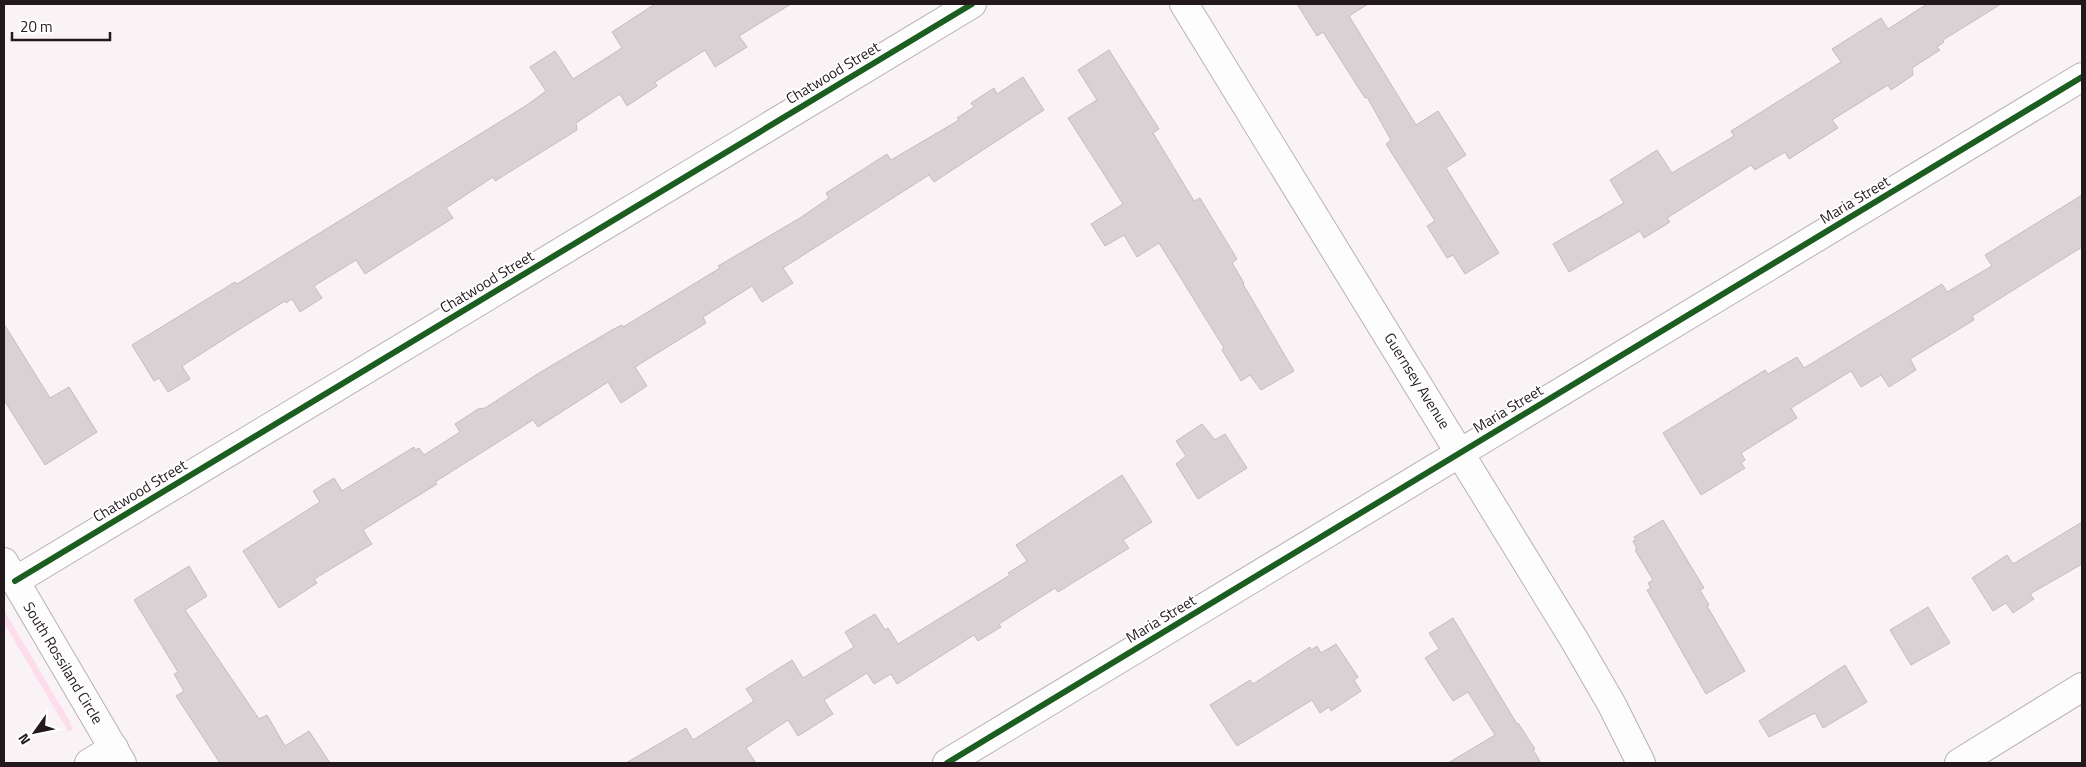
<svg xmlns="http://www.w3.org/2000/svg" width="2086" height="767" font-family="'Titillium Web',sans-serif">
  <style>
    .green { fill: #fddcec }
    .building { fill: #dad1d5; stroke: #c5bcc0 }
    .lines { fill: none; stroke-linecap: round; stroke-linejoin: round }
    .minor-casing { stroke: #b8b0b3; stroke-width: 30 }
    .minor { stroke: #fefdfe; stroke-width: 28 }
    .cycleway-casing { stroke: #fff; stroke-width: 9 }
    .cycleway { stroke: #1b5e20; stroke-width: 6 }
    .labels { text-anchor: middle; stroke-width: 4; stroke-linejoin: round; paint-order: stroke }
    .street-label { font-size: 15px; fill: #23181d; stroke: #fff }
  </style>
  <rect width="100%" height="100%" fill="#faf3f6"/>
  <!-- green -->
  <path class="green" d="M4,610L70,722L73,730L68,731L4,623Z"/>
  <!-- building -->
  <g class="building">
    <path d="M655,4H791L739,36L747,47L715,67L705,50L655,82L657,86L627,106L620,94L576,123L577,130L495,181L493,177L446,208L453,218L396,254L365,274L356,260L314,286L322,298L300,312L292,299L286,303L285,301L243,327L182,366L190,379L168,392L159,378L154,381L132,345L235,282L237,284L527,105L546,91L530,67L555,51L573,79L622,48L612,32Z"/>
    <path d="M1297,4H1368L1349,16L1416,125L1438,111L1466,155L1446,168L1499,253L1465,274L1453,255L1447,258L1427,226L1435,221L1386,144L1391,140L1367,97L1365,98L1323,32L1317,36Z"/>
    <path d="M1927,4H2001L1943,40L1944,42L1937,47L1940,50L1912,68L1913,75L1891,90L1888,85L1832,120L1838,128L1789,159L1785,152L1755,170L1751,165L1667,218L1670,222L1644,238L1640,231L1569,272L1553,244L1624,203L1610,180L1657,150L1672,173L1734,136L1731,131L1841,62L1832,49L1881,18L1888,29Z"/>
    <path d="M1109,50L1159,129L1153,133L1194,201L1200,198L1237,259L1232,263L1244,283L1243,284L1294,371L1261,390L1250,375L1241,381L1222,350L1224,348L1159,243L1137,257L1124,235L1105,246L1091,224L1123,204L1068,118L1097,100L1078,70Z"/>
    <path d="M1023,77L1044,110L934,182L929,175L783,268L793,283L762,302L752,286L703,317L706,323L635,367L647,386L621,403L608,382L538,427L533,420L435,482L437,484L363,530L372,544L314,579L317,583L279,608L243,551L320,502L313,491L334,478L342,491L414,447L415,450L419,448L424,455L460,432L455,424L478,409L485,408L539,373L612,330L622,325L623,327L720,268L718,266L800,218L829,198L826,193L887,154L891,160L959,120L957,118L974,107L971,103L994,88L997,94Z"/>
    <path d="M2082,195V247L1972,316L1974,320L1910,359L1916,370L1889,387L1881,375L1861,387L1851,371L1791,408L1797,418L1741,453L1745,460L1741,463L1745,468L1701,495L1663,433L1765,370L1768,374L1797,357L1804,368L1942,284L1947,292L1992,266L1985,255Z"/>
    <path d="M4,324L50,398L69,387L97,432L45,465L4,400Z"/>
    <path d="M1202,424L1215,440L1225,434L1247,468L1198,499L1176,464L1186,456L1176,441Z"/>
    <path d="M1122,475L1152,522L1123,540L1129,548L1058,592L1055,588L999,624L1001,627L978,641L974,635L897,684L891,674L874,684L867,673L824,700L833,714L798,736L788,720L746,748L756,763H626L686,728L693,740L754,701L746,689L792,660L803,678L854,647L845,632L875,614L885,630L888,628L898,644L1010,575L1008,573L1027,561L1016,545Z"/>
    <path d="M1663,520L1704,588L1700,590L1709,605L1707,606L1745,671L1706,694L1647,590L1651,588L1648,583L1653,580L1635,550L1637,549L1633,541L1636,540L1634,537Z"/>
    <path d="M2082,522V564L2030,594L2034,599L2013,613L2006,603L1993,611L1972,578L2007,555L2013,564Z"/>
    <path d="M189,566L207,596L185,610L259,719L267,715L285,746L309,731L330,763H220L176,696L184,691L174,674L178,672L134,600Z"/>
    <path d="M1928,607L1950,643L1911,665L1890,630Z"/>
    <path d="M1453,618L1517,724L1518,723L1535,749L1533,750L1541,763H1448L1495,735L1468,692L1453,701L1425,658L1439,649L1429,633Z"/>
    <path d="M1336,644L1358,677L1354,680L1361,691L1331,711L1329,707L1320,713L1312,700L1237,746L1210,705L1250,680L1253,684L1310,647L1311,650L1317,646L1321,653Z"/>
    <path d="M1845,665L1867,702L1823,728L1815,713L1769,737L1759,721Z"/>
  </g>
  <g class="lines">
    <defs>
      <g id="minor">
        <path d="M1184,4L1575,641L1612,705L1641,763"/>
        <path d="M4,562L122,763"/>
        <path d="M15,581L972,4"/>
        <path d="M89,763L114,748"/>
        <path d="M947,763L2082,77"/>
        <path d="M1959,763L2082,687"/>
      </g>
    </defs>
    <!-- minor casing -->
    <use href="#minor" class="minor-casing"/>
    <!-- minor -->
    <use href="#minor" class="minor"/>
    <defs>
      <g id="cycleway">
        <path d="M15,581L972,4"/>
        <path d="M947,763L2082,77"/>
      </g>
    </defs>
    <!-- cycleway casing -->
    <use href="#cycleway" class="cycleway-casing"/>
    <!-- cycleway -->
    <use href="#cycleway" class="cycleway"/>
  </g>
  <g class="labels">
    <!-- street labels -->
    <g class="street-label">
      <text transform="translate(833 73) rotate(-31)" y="5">Chatwood Street</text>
      <text transform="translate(1855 200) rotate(-31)" y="5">Maria Street</text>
      <text transform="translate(487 282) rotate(-31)" y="5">Chatwood Street</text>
      <text transform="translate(1417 381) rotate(58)" y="5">Guernsey Avenue</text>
      <text transform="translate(1508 409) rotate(-31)" y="5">Maria Street</text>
      <text transform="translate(140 491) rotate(-31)" y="5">Chatwood Street</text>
      <text transform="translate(1161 619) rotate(-31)" y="5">Maria Street</text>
      <text transform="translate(63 663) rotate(59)" y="5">South Rossiland Circle</text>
    </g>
  </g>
  <!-- border -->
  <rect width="2086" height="767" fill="none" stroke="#23181d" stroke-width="10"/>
  <!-- north arrow -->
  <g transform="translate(35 732) rotate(237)" stroke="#ffffff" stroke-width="4" paint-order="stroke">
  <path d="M0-4L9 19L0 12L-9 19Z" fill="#23181d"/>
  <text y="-8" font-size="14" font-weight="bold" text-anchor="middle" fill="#23181d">N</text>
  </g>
  <!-- scale -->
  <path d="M12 32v8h98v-8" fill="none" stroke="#23181d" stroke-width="2.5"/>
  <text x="20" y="32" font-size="15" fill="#23181d" stroke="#ffffff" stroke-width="4" paint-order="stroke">20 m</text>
</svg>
